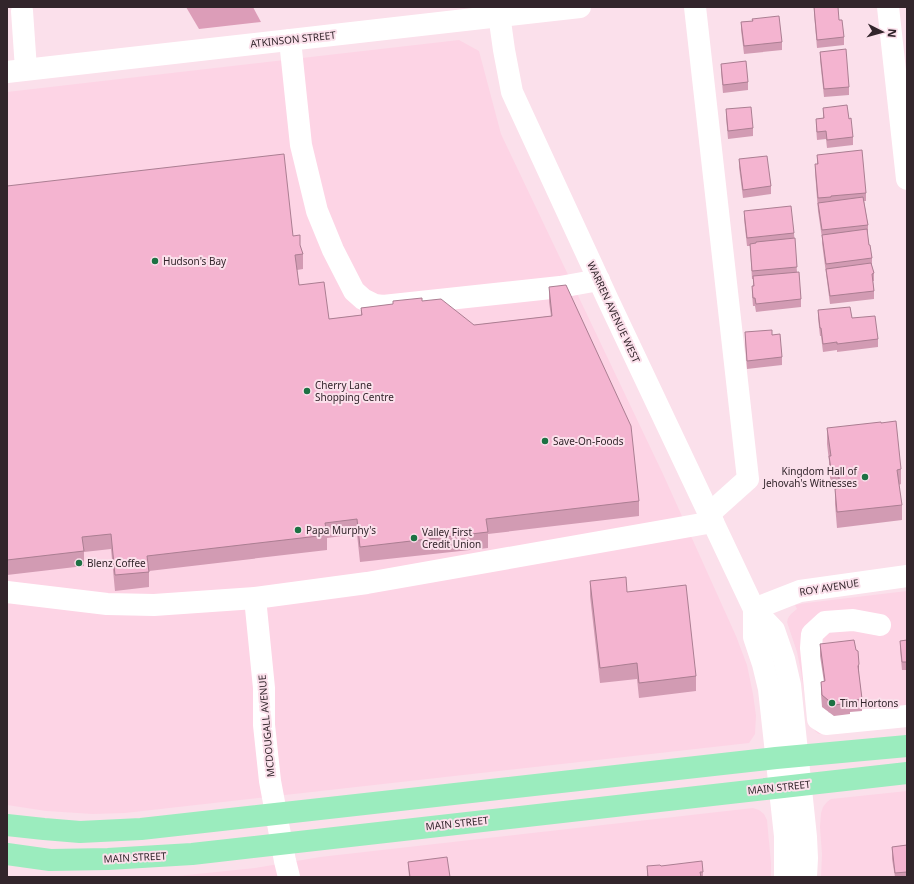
<svg xmlns="http://www.w3.org/2000/svg" width="914" height="884" font-family="'Noto Sans',sans-serif">
  <style>
    .built { fill: #fdd4e5 }
    .forest { fill: #dc9db8 }
    .lines { fill: none; stroke-linecap: round; stroke-linejoin: round }
    .minor { stroke: #fff; stroke-width: 22 }
    .major { stroke: #9becbe; stroke-width: 22 }
    .wall { fill: #d29bb3 }
    .shaded-wall { fill: #ab7e92 }
    .building { fill: #f4b4d0; stroke: #ab7e92 }
    .poi-dot { fill: #1c7143; stroke: #fbe0eb; stroke-width: 1.5 }
    .labels { text-anchor: middle; stroke-width: 4; stroke-linejoin: round; paint-order: stroke }
    .street-label { font-size: 10px; fill: #32252b; stroke: #fbe0eb }
    .poi-label { font-size: 10px; fill: #32252b; stroke: #fbe0eb; text-anchor: start }
  </style>
  <rect width="100%" height="100%" fill="#fbe0eb"/>
  <!-- built -->
  <g class="built">
    <path d="M459,40L479,51L501,134L663,474L736,636L747,665L753,694L756,716L755,734L749,743L125,813L93,814L46,811L7,805V92Z"/>
    <path d="M907,591V725L819,734L815,731L808,717L801,672L797,652L787,622L788,618L791,614L797,609L795,605L806,603Z"/>
    <path d="M907,791V877H821L822,854L820,827L821,813L823,807L827,802L831,799Z"/>
    <path d="M753,808L759,810L764,814L767,820L771,863V877H168L255,868L320,857Z"/>
  </g>
  <!-- forest -->
  <path class="forest" d="M186,7H253L261,22L199,29Z"/>
  <g class="lines">
    <!-- minor -->
    <g class="minor">
      <path d="M498,7L504,50L512,92L608,300L754,609L774,630L784,659L790,685L806,837L807,858L806,877"/>
      <path d="M695,7L748,479L709,514"/>
      <path d="M888,7L907,179"/>
      <path d="M22,11L26,69"/>
      <path d="M290,40L296,98L301,145L317,211L333,250L354,291L363,299L375,305L383,306L560,287L599,280"/>
      <path d="M7,72L580,7"/>
      <path d="M7,592L107,604L154,605L255,598L367,583L713,522"/>
      <path d="M255,598L264,688V725L270,781L285,861L289,877"/>
      <path d="M754,609V637L763,664L769,689L785,836V877"/>
      <path d="M754,609L800,591L907,576"/>
      <path d="M880,625L853,620L825,622L812,634L811,648L818,719L826,724L907,716"/>
    </g>
    <!-- major -->
    <g class="major">
      <path d="M7,825L44,829L80,832L141,829L776,758L907,746"/>
      <path d="M7,854L50,860L108,859L192,854L907,773"/>
    </g>
  </g>
  <!-- wall -->
  <g class="wall">
    <path d="M814,7L839,20L844,37V45L817,48L814,14Z"/>
    <path d="M752,19L782,42V50L744,54L741,30V22L752,21Z"/>
    <path d="M820,52L849,87V95L824,97L820,60Z"/>
    <path d="M721,64L748,82V90L723,93L721,72Z"/>
    <path d="M823,108L849,119L853,137V145L827,148L826,139L817,140L816,127V119L823,118Z"/>
    <path d="M726,109L753,128V136L728,139L726,117Z"/>
    <path d="M817,155L866,193V201H864L868,225V233H867L869,245L872,258V266L874,273V281H873L874,291V299L830,304L822,243V238L818,211L815,172V164H817Z"/>
    <path d="M739,159L771,186V194L743,198L739,167Z"/>
    <path d="M7,186L293,236L300,247L303,254V269L297,270L299,285L329,319L361,315V308L422,301L474,325L551,316L549,302V287L639,501V516L488,534V548L360,562L357,534L327,538V550L149,571V587L115,591L111,549L84,552V566L7,575Z"/>
    <path d="M744,211L794,233L797,272L801,299V307L756,312L755,306H753L752,294V286H753V279H752L750,246H747L744,219Z"/>
    <path d="M818,310L852,318L878,339V347L837,352V350L823,352L821,336H820L818,318Z"/>
    <path d="M745,332L772,335L782,357V365L747,369L745,340Z"/>
    <path d="M827,428L901,469V484L899,485L902,505V520L837,528L835,504V489H838V483L831,484L829,471V461L827,444Z"/>
    <path d="M590,581L627,592L696,676V691L639,698L637,679L600,683L590,596Z"/>
    <path d="M907,640V670H902L900,649V641Z"/>
    <path d="M820,644L859,675L862,699V711L850,712V714L834,716L822,707L821,694V682H824L820,656Z"/>
    <path d="M907,845V877H895L892,859V847Z"/>
    <path d="M408,862L450,877H409Z"/>
    <path d="M647,866H661L703,872V877H647Z"/>
  </g>
  <!-- shaded-wall -->
  <path class="shaded-wall" d="M859,664V675L858,678V666Z"/>
  <!-- building -->
  <g class="building">
    <path d="M814,7H838L839,20H842L844,37L817,40Z"/>
    <path d="M779,16L782,42L744,46L741,22L753,21L752,19Z"/>
    <path d="M846,49L849,87L824,89L820,52Z"/>
    <path d="M746,61L748,82L723,85L721,64Z"/>
    <path d="M847,105L849,119L851,118L853,137L827,140L826,131L817,132L816,119L824,118L823,108Z"/>
    <path d="M751,107L753,128L728,131L726,109Z"/>
    <path d="M862,150L866,193L831,196V197L818,198L815,164H818L817,155Z"/>
    <path d="M284,154L293,236L300,235V245L303,254L295,255L299,285L324,282L329,319L362,315L361,308L393,304V301L422,298V301L441,299L474,325L552,316L549,287L566,285L631,426L639,501L486,519L488,532L360,547L357,519L325,523L327,535L147,556L149,572L115,575L111,534L82,537L84,551L7,560V186Z"/>
    <path d="M767,156L771,186L743,190L739,159Z"/>
    <path d="M863,197L868,225L822,230L818,203Z"/>
    <path d="M791,206L794,233L747,238L744,211Z"/>
    <path d="M867,229L869,245H870L872,258L826,264L822,235Z"/>
    <path d="M795,238L797,267L752,271L750,244L756,243V242Z"/>
    <path d="M871,263L874,273L872,274L874,291L830,296L826,269Z"/>
    <path d="M799,272L801,299L756,304L755,298H753L752,286H754L753,276Z"/>
    <path d="M850,307L852,318L875,316L878,339L837,344V342L823,344L821,328H820L818,310Z"/>
    <path d="M772,330V335L780,334L782,357L747,361L745,332Z"/>
    <path d="M896,421L901,469L897,470L902,505L837,512L835,489L840,488L838,468L831,469L829,456H831L827,428L881,422V423Z"/>
    <path d="M626,577L627,592L686,585L696,676L639,683L637,663L600,668L590,581Z"/>
    <path d="M854,640L856,650L858,651L859,664L858,666L862,699L849,701L850,703L834,705L822,695L821,682L825,681L820,644Z"/>
    <path d="M907,640V662H902L900,641Z"/>
    <path d="M907,845V872L895,873L892,847Z"/>
    <path d="M447,857L450,877H410L408,862Z"/>
    <path d="M702,861L703,872H700L701,877H648L647,866L660,865L661,866Z"/>
  </g>
  <!-- markers -->
  <g class="poi-dot">
    <circle cx="155" cy="261" r="4"/>
    <circle cx="307" cy="391" r="4"/>
    <circle cx="545" cy="441" r="4"/>
    <circle cx="865" cy="477" r="4"/>
    <circle cx="298" cy="530" r="4"/>
    <circle cx="414" cy="538" r="4"/>
    <circle cx="79" cy="563" r="4"/>
    <circle cx="832" cy="703" r="4"/>
  </g>
  <g class="labels">
    <!-- street labels -->
    <g class="street-label">
      <text transform="translate(293 39) rotate(-6)" y="4">ATKINSON STREET</text>
      <text transform="translate(614 312) rotate(65)" y="4">WARREN AVENUE WEST</text>
      <text transform="translate(829 587) rotate(-9)" y="4">ROY AVENUE</text>
      <text transform="translate(266 726) rotate(-95)" y="4">MCDOUGALL AVENUE</text>
      <text transform="translate(779 787) rotate(-6)" y="4">MAIN STREET</text>
      <text transform="translate(457 823) rotate(-6)" y="4">MAIN STREET</text>
      <text transform="translate(135 857) rotate(-3)" y="4">MAIN STREET</text>
    </g>
    <!-- poi labels -->
    <g class="poi-label">
      <text x="163" y="265">Hudson's Bay</text>
      <text x="315" y="389">Cherry Lane<tspan x="315" dy="12">Shopping Centre</tspan></text>
      <text x="553" y="445">Save-On-Foods</text>
      <text x="857" y="475" text-anchor="end">Kingdom Hall of<tspan x="857" dy="12">Jehovah's Witnesses</tspan></text>
      <text x="306" y="534">Papa Murphy's</text>
      <text x="422" y="536">Valley First<tspan x="422" dy="12">Credit Union</tspan></text>
      <text x="87" y="567">Blenz Coffee</text>
      <text x="840" y="707">Tim Hortons</text>
    </g>
  </g>
  <!-- border -->
  <rect width="914" height="884" fill="none" stroke="#32252b" stroke-width="16"/>
  <!-- north arrow -->
  <g transform="translate(882 32) rotate(96)" stroke="#fbe0eb" stroke-width="3" paint-order="stroke">
  <path d="M0-3L7 15L0 10L-7 15Z" fill="#32252b"/>
  <text y="-6" font-size="11" font-weight="bold" text-anchor="middle" fill="#32252b">N</text>
  </g>
</svg>
